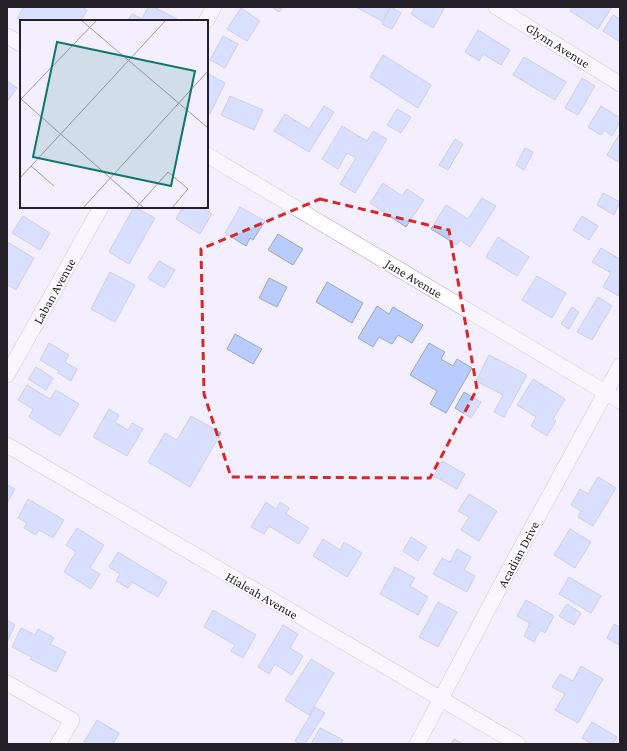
<svg xmlns="http://www.w3.org/2000/svg" width="627" height="751" font-family="'Crimson Pro',serif">
  <style>
    .building { fill: #b8ccfd; stroke: #a1a8ba }
    .lines { fill: none; stroke-linecap: round; stroke-linejoin: round }
    .minor-casing { stroke: #a59fb1; stroke-width: 16 }
    .minor { stroke: #fff; stroke-width: 15 }
    .marked { fill: none; stroke: #d62828; stroke-width: 3; stroke-dasharray: 8 5; stroke-linejoin: round }
    .labels { text-anchor: middle; stroke-width: 3; stroke-linejoin: round; paint-order: stroke }
    .street-label { font-size: 13px; fill: #232127; stroke: #fff }
    .inset-road { fill: none; stroke: #a09da9; stroke-width: 1 }
    .view { fill: #0f766e; fill-opacity: 0.15; stroke: #0f766e; stroke-width: 2 }
    .inset-edge { fill: none; stroke: #232127; stroke-width: 2 }
  </style>
  <rect width="100%" height="100%" fill="#f4efff"/>
  <!-- building -->
  <g class="building">
    <path d="M24,7H83L87,10L81,21H40L37,20L36,21H23L17,18Z"/>
    <path d="M148,7H154L177,19L176,21H127L132,14L142,19Z"/>
    <path d="M272,7H283L279,12Z"/>
    <path d="M356,7H390L382,21Z"/>
    <path d="M391,7L401,13L392,29L382,24Z"/>
    <path d="M415,7H441L444,9L433,28L411,14Z"/>
    <path d="M572,7H612L598,29L570,11Z"/>
    <path d="M241,8L260,21L247,41L227,29Z"/>
    <path d="M613,15L620,19V42L603,31Z"/>
    <path d="M478,30L510,50L501,65L483,54L479,61L465,52Z"/>
    <path d="M223,36L238,44L225,68L210,60Z"/>
    <path d="M383,55L431,85L418,108L370,77Z"/>
    <path d="M524,57L566,82L555,100L513,75Z"/>
    <path d="M207,73L225,83L210,114L207,112Z"/>
    <path d="M582,78L595,86L578,115L565,108Z"/>
    <path d="M7,81L17,88L7,102Z"/>
    <path d="M230,96L263,110L254,130L221,115Z"/>
    <path d="M324,106L334,112L309,152L274,131L285,114L309,129Z"/>
    <path d="M601,106L620,118V122L612,136L604,130L601,135L588,127Z"/>
    <path d="M397,109L411,117L401,133L387,125Z"/>
    <path d="M342,126L367,141L373,131L387,139L355,193L340,184L356,158L347,153L338,169L322,159Z"/>
    <path d="M620,133V163L607,155Z"/>
    <path d="M455,139L463,144L448,170L439,165Z"/>
    <path d="M525,148L533,152L524,170L516,165Z"/>
    <path d="M383,183L402,196L407,189L424,200L406,227L370,203Z"/>
    <path d="M603,193L620,202L614,215L597,205Z"/>
    <path d="M482,198L496,206L470,247L460,240L457,245L431,229L446,205L468,219Z"/>
    <path d="M134,207L155,218L129,264L109,252Z"/>
    <path d="M183,207H201L212,214L200,234L176,219Z"/>
    <path d="M240,207L265,221L253,240L250,238L246,246L225,233Z"/>
    <path d="M23,216L50,233L40,250L12,233Z"/>
    <path d="M582,216L598,226L589,240L573,230Z"/>
    <path d="M278,234L303,249L293,265L268,250Z"/>
    <path d="M498,237L529,257L517,276L486,257Z"/>
    <path d="M7,242L34,258L16,290L7,284Z"/>
    <path d="M601,248L620,259L619,296L603,287L611,273L592,262Z"/>
    <path d="M159,261L175,270L164,288L148,278Z"/>
    <path d="M110,272L135,285L115,322L91,309Z"/>
    <path d="M537,276L566,293L552,318L522,300Z"/>
    <path d="M269,278L287,287L277,307L259,298Z"/>
    <path d="M327,282L363,303L352,323L316,302Z"/>
    <path d="M598,297L612,306L592,340L577,332Z"/>
    <path d="M377,306L389,314L393,307L423,325L412,343L398,335L392,344L379,337L373,347L358,338Z"/>
    <path d="M572,307L579,312L569,329L561,324Z"/>
    <path d="M235,334L262,349L253,364L227,349Z"/>
    <path d="M49,343L69,355L65,362L77,369L71,381L58,373L59,371L40,360Z"/>
    <path d="M429,343L445,352L441,359L453,366L457,359L472,368L446,413L430,404L437,391L410,375Z"/>
    <path d="M489,355L527,375L504,417L494,412L503,395L476,381Z"/>
    <path d="M36,367L53,378L46,390L28,379Z"/>
    <path d="M533,379L565,399L553,419L556,421L547,436L531,426L536,417L517,405Z"/>
    <path d="M27,385L50,399L56,390L79,404L60,436L29,417L33,409L18,400Z"/>
    <path d="M464,392L481,402L471,418L455,408Z"/>
    <path d="M109,409L119,415L115,422L128,430L132,423L143,429L127,456L93,437Z"/>
    <path d="M191,416L221,433L190,487L148,462L165,433L177,440Z"/>
    <path d="M442,461L465,474L457,489L434,476Z"/>
    <path d="M598,477L616,488L593,526L578,517L581,511L571,505L580,489L588,494Z"/>
    <path d="M7,485L15,489L7,503Z"/>
    <path d="M469,494L497,511L479,541L461,530L469,517L458,511Z"/>
    <path d="M28,499L64,520L53,538L39,530L36,535L24,528L27,523L18,518Z"/>
    <path d="M266,502L276,509L280,502L289,508L286,514L309,528L299,544L269,526L264,534L251,527Z"/>
    <path d="M77,528L104,545L90,568L100,574L91,589L64,572L76,552L66,545Z"/>
    <path d="M570,529L591,542L575,568L554,555Z"/>
    <path d="M411,537L427,547L418,561L403,551Z"/>
    <path d="M323,539L340,550L344,542L362,553L347,577L313,556Z"/>
    <path d="M457,549L471,557L464,570L475,576L467,592L433,574L442,558L450,562Z"/>
    <path d="M118,552L167,582L158,597L132,582L128,588L116,581L120,574L109,567Z"/>
    <path d="M395,567L415,578L410,586L428,597L418,615L380,594Z"/>
    <path d="M569,577L601,596L591,613L559,594Z"/>
    <path d="M526,600L554,616L545,633L540,630L534,642L524,636L530,623L517,616Z"/>
    <path d="M438,602L457,612L438,647L419,637Z"/>
    <path d="M567,604L581,613L574,625L559,616Z"/>
    <path d="M213,610L256,635L243,658L231,651L235,645L204,627Z"/>
    <path d="M7,620L15,625L7,642Z"/>
    <path d="M614,624L620,627L619,645L607,638Z"/>
    <path d="M283,625L298,634L290,648L303,656L292,675L275,664L269,674L258,667Z"/>
    <path d="M21,628L35,635L38,629L54,638L50,644L66,652L56,672L30,659L32,657L12,647Z"/>
    <path d="M311,659L334,673L309,715L285,700Z"/>
    <path d="M581,666L603,679L578,723L555,710L565,694L552,687L560,674L573,681Z"/>
    <path d="M315,707L325,713L305,744H300L295,741Z"/>
    <path d="M97,720L119,733L113,744H83Z"/>
    <path d="M592,722L617,737L613,744H592L582,738Z"/>
    <path d="M320,728L343,740L341,744H311Z"/>
    <path d="M454,739L463,744H451Z"/>
  </g>
  <g class="lines">
    <defs>
      <g id="minor">
        <path d="M496,7L620,84"/>
        <path d="M206,21L214,7"/>
        <path d="M7,36L21,44"/>
        <path d="M207,155L620,401"/>
        <path d="M7,375L101,207"/>
        <path d="M7,445L518,744"/>
        <path d="M7,683L72,720L58,744"/>
        <path d="M417,744L504,579L620,366"/>
      </g>
    </defs>
    <!-- minor casing -->
    <use href="#minor" class="minor-casing"/>
    <!-- minor -->
    <use href="#minor" class="minor"/>
  </g>
  <!-- marked area -->
  <path d="M0 0H627V751H0ZM320,199L449,230L477,389L430,478L231,477L204,394L201,249Z" fill="#f4efff" fill-opacity=".55" fill-rule="evenodd"/>
  <path class="marked" d="M320,199L449,230L477,389L430,478L231,477L204,394L201,249Z"/>
  <g class="labels">
    <!-- street labels -->
    <g class="street-label">
      <text transform="translate(558 45) rotate(32)" y="5">Glynn Avenue</text>
      <text transform="translate(414 278) rotate(31)" y="5">Jane Avenue</text>
      <text transform="translate(54 291) rotate(-61)" y="5">Laban Avenue</text>
      <text transform="translate(518 554) rotate(-62)" y="5">Acadian Drive</text>
      <text transform="translate(262 595) rotate(30)" y="5">Hialeah Avenue</text>
    </g>
  </g>
  <!-- overview -->
  <g transform="translate(20 20)">
    <rect width="188" height="188" fill="#f4efff"/>
    <path class="inset-road" d="M61,0L188,108M0,78L124,188M0,80L77,0M11,146L34,166M0,158L146,0M63,188L188,51M116,188L148,152L168,169L152,188"/>
    <path class="view" d="M37,22L175,51L151,166L13,137Z"/>
    <rect width="188" height="188" class="inset-edge"/>
  </g>
  <!-- border -->
  <rect width="627" height="751" fill="none" stroke="#232127" stroke-width="16"/>
</svg>
